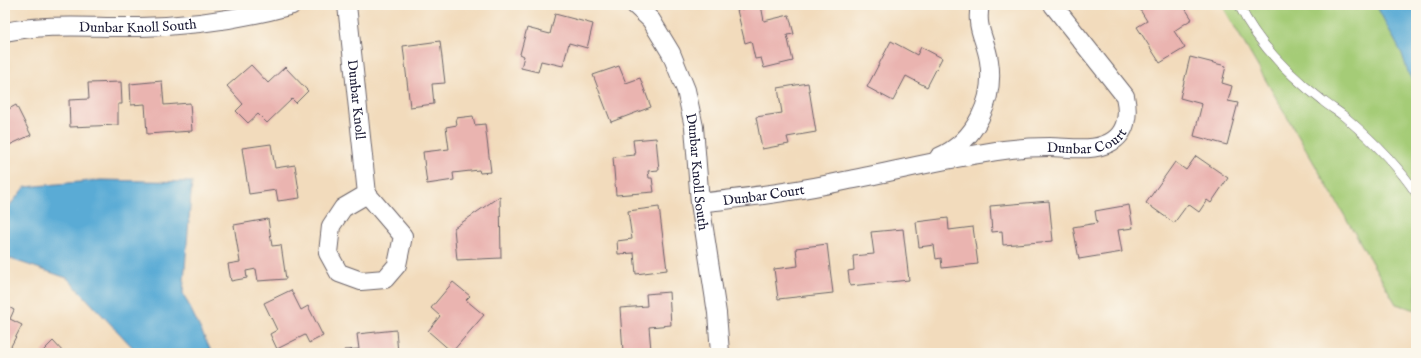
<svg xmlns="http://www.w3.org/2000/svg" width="1421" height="358" font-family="'IM FELL English',serif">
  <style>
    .green { fill: #a5cc77; stroke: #647759 }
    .water { fill: #5aabd5; stroke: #3e6688 }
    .building { fill: #eab4b0 }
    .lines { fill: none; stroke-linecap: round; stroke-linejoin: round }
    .service-casing { stroke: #6b6368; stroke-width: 10 }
    .minor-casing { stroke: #6b6368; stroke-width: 20 }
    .service { stroke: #fff; stroke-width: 9 }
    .minor { stroke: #fff; stroke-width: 18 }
    .labels { text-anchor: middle; stroke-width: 3.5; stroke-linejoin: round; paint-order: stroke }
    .street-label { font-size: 14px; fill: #22223b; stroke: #fbf7ec }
  </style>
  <rect width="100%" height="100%" fill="#fbf7ec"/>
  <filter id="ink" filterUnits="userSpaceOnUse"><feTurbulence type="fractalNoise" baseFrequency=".025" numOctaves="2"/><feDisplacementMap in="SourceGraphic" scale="8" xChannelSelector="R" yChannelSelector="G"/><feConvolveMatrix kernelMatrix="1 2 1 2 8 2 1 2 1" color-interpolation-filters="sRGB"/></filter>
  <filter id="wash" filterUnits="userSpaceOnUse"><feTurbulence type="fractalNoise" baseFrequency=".012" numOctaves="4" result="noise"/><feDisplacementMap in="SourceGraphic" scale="16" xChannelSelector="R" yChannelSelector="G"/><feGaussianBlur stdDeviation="0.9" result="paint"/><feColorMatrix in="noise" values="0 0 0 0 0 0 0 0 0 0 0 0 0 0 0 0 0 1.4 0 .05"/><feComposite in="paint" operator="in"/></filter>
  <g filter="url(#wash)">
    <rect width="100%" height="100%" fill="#f2dbbc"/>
    <!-- green -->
    <path class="green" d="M1222,5H1416V310L1396,304Z"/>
    <!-- water -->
    <g class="water">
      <path d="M1376,5H1416V85L1409,75L1402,54Z"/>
      <path d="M101,180L192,182L183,293L212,353H138L67,278L5,257V211L25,187Z"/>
    </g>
    <g id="blocks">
      <!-- building -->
      <g class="building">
        <path d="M761,5L764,21L789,15L794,34L787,35L793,61L764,68L761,58L755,59L751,41L745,43L737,10Z"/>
        <path d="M1137,5H1183L1192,19L1174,31L1185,48L1160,63L1137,27L1147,21Z"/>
        <path d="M555,14L593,24L587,48L569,43L563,66L541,61L538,72L521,68L524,56L520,54L527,28L550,34Z"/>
        <path d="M440,41L445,83L432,84L434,104L410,107L403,46Z"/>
        <path d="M891,41L917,55L921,47L942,58L927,87L906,76L893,101L867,87Z"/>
        <path d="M1190,57L1226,66L1222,83L1232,86L1228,101L1238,103L1227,145L1194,136L1202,104L1180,98Z"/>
        <path d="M251,65L268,83L285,67L308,91L296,103L292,99L267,123L258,114L248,123L236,111L243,104L227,86Z"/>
        <path d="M619,66L626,83L640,78L651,107L611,122L593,75Z"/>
        <path d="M162,81L164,105L190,103L192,131L147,134L145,104L131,105L130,84Z"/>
        <path d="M121,82L122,104H118V125L70,127L69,100L89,99L88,83Z"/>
        <path d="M808,83L816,132L787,137L789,144L762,149L756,117L782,113L778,88Z"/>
        <path d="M16,105L31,135L5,147V111Z"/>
        <path d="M473,116L475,125L485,124L491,172L480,173L479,170L453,173L454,180L427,184L423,152L449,149L446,127L457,125L456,118Z"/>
        <path d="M656,138L659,170L648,171L649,178H652L654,192L616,195L613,157L635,155L633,140Z"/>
        <path d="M271,144L275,168L295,165L300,198L278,201L276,190L249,194L242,148Z"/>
        <path d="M1196,156L1228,178L1211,203L1207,200L1199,212L1188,204L1174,223L1146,203L1175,162L1186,170Z"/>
        <path d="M500,196L501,258L457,260L454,228Z"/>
        <path d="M1049,201L1053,241L1003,245L1002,231L992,232L990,206Z"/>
        <path d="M1129,205L1133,228L1118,230L1122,252L1079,259L1073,227L1097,223L1095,211Z"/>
        <path d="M659,207L667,270L636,274L634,253L618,254L617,241L632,239L628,211Z"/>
        <path d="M948,218L949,230L973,227L978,264L942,268L941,258L936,259L934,245L919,247L916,222Z"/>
        <path d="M268,219L272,246L281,245L286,279L258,281L256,269L246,271L247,278L231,281L228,264L240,262L234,225Z"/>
        <path d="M903,229L909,280L850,286L848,271L854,270L853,256L874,254L871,232Z"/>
        <path d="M827,244L833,293L778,299L774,269L798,266L796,248Z"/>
        <path d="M453,282L470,296L466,300L484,315L452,352L428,331L440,316L431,308Z"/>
        <path d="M291,290L301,310L308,306L323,336L309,343L305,335L277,349L270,334L277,330L264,303Z"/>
        <path d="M669,292L671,325L649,327L651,350L623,352L620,308L647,306L646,294Z"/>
        <path d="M5,305L14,310L10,319L22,325L8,352L5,350Z"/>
        <path d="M396,330L398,353H344V350L359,349L357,334Z"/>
        <path d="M53,341L64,353H41Z"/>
      </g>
    </g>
  </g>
  <g filter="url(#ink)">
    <use href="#blocks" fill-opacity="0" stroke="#6b6368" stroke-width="1"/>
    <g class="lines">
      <defs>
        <path id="service" d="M1239,5C1257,43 1289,75 1323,101C1330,107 1338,111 1345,117C1372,140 1397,164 1416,193"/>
        <g id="minor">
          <path id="s1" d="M347,5L367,194L403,236L397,265L385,279L361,281L339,273L328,253L331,226L343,208L367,194"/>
          <path id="s2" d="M635,5L651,20L671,53L686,90L694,127L700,203L717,313L720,353"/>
          <path id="s3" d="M5,32C49,23 94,28 139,27C190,26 242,19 292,5"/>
          <path d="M939,157C976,141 995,99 989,61C986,39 975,29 980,5"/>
          <path id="s4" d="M700,203C750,197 800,191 849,180C901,170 951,157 1004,150C1018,148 1034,147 1049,147C1068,147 1091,152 1109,143C1127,134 1129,114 1125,96L1053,5"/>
        </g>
      </defs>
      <!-- service casing -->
      <use href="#service" class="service-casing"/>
      <!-- minor casing -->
      <use href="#minor" class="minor-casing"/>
      <!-- service -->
      <use href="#service" class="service"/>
      <!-- minor -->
      <use href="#minor" class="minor"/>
    </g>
  </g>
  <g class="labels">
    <!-- street labels -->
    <g class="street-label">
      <text dy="5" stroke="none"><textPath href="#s3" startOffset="133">Dunbar Knoll South</textPath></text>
      <text dy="5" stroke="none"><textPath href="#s1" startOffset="95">Dunbar Knoll</textPath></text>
      <text dy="5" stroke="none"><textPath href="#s4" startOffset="393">Dunbar Court</textPath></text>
      <text dy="5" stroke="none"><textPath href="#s2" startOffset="183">Dunbar Knoll South</textPath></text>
      <text dy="5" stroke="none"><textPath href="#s4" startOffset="64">Dunbar Court</textPath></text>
    </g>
  </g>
  <!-- margin -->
  <rect width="1421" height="358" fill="none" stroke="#fbf7ec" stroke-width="20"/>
</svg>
